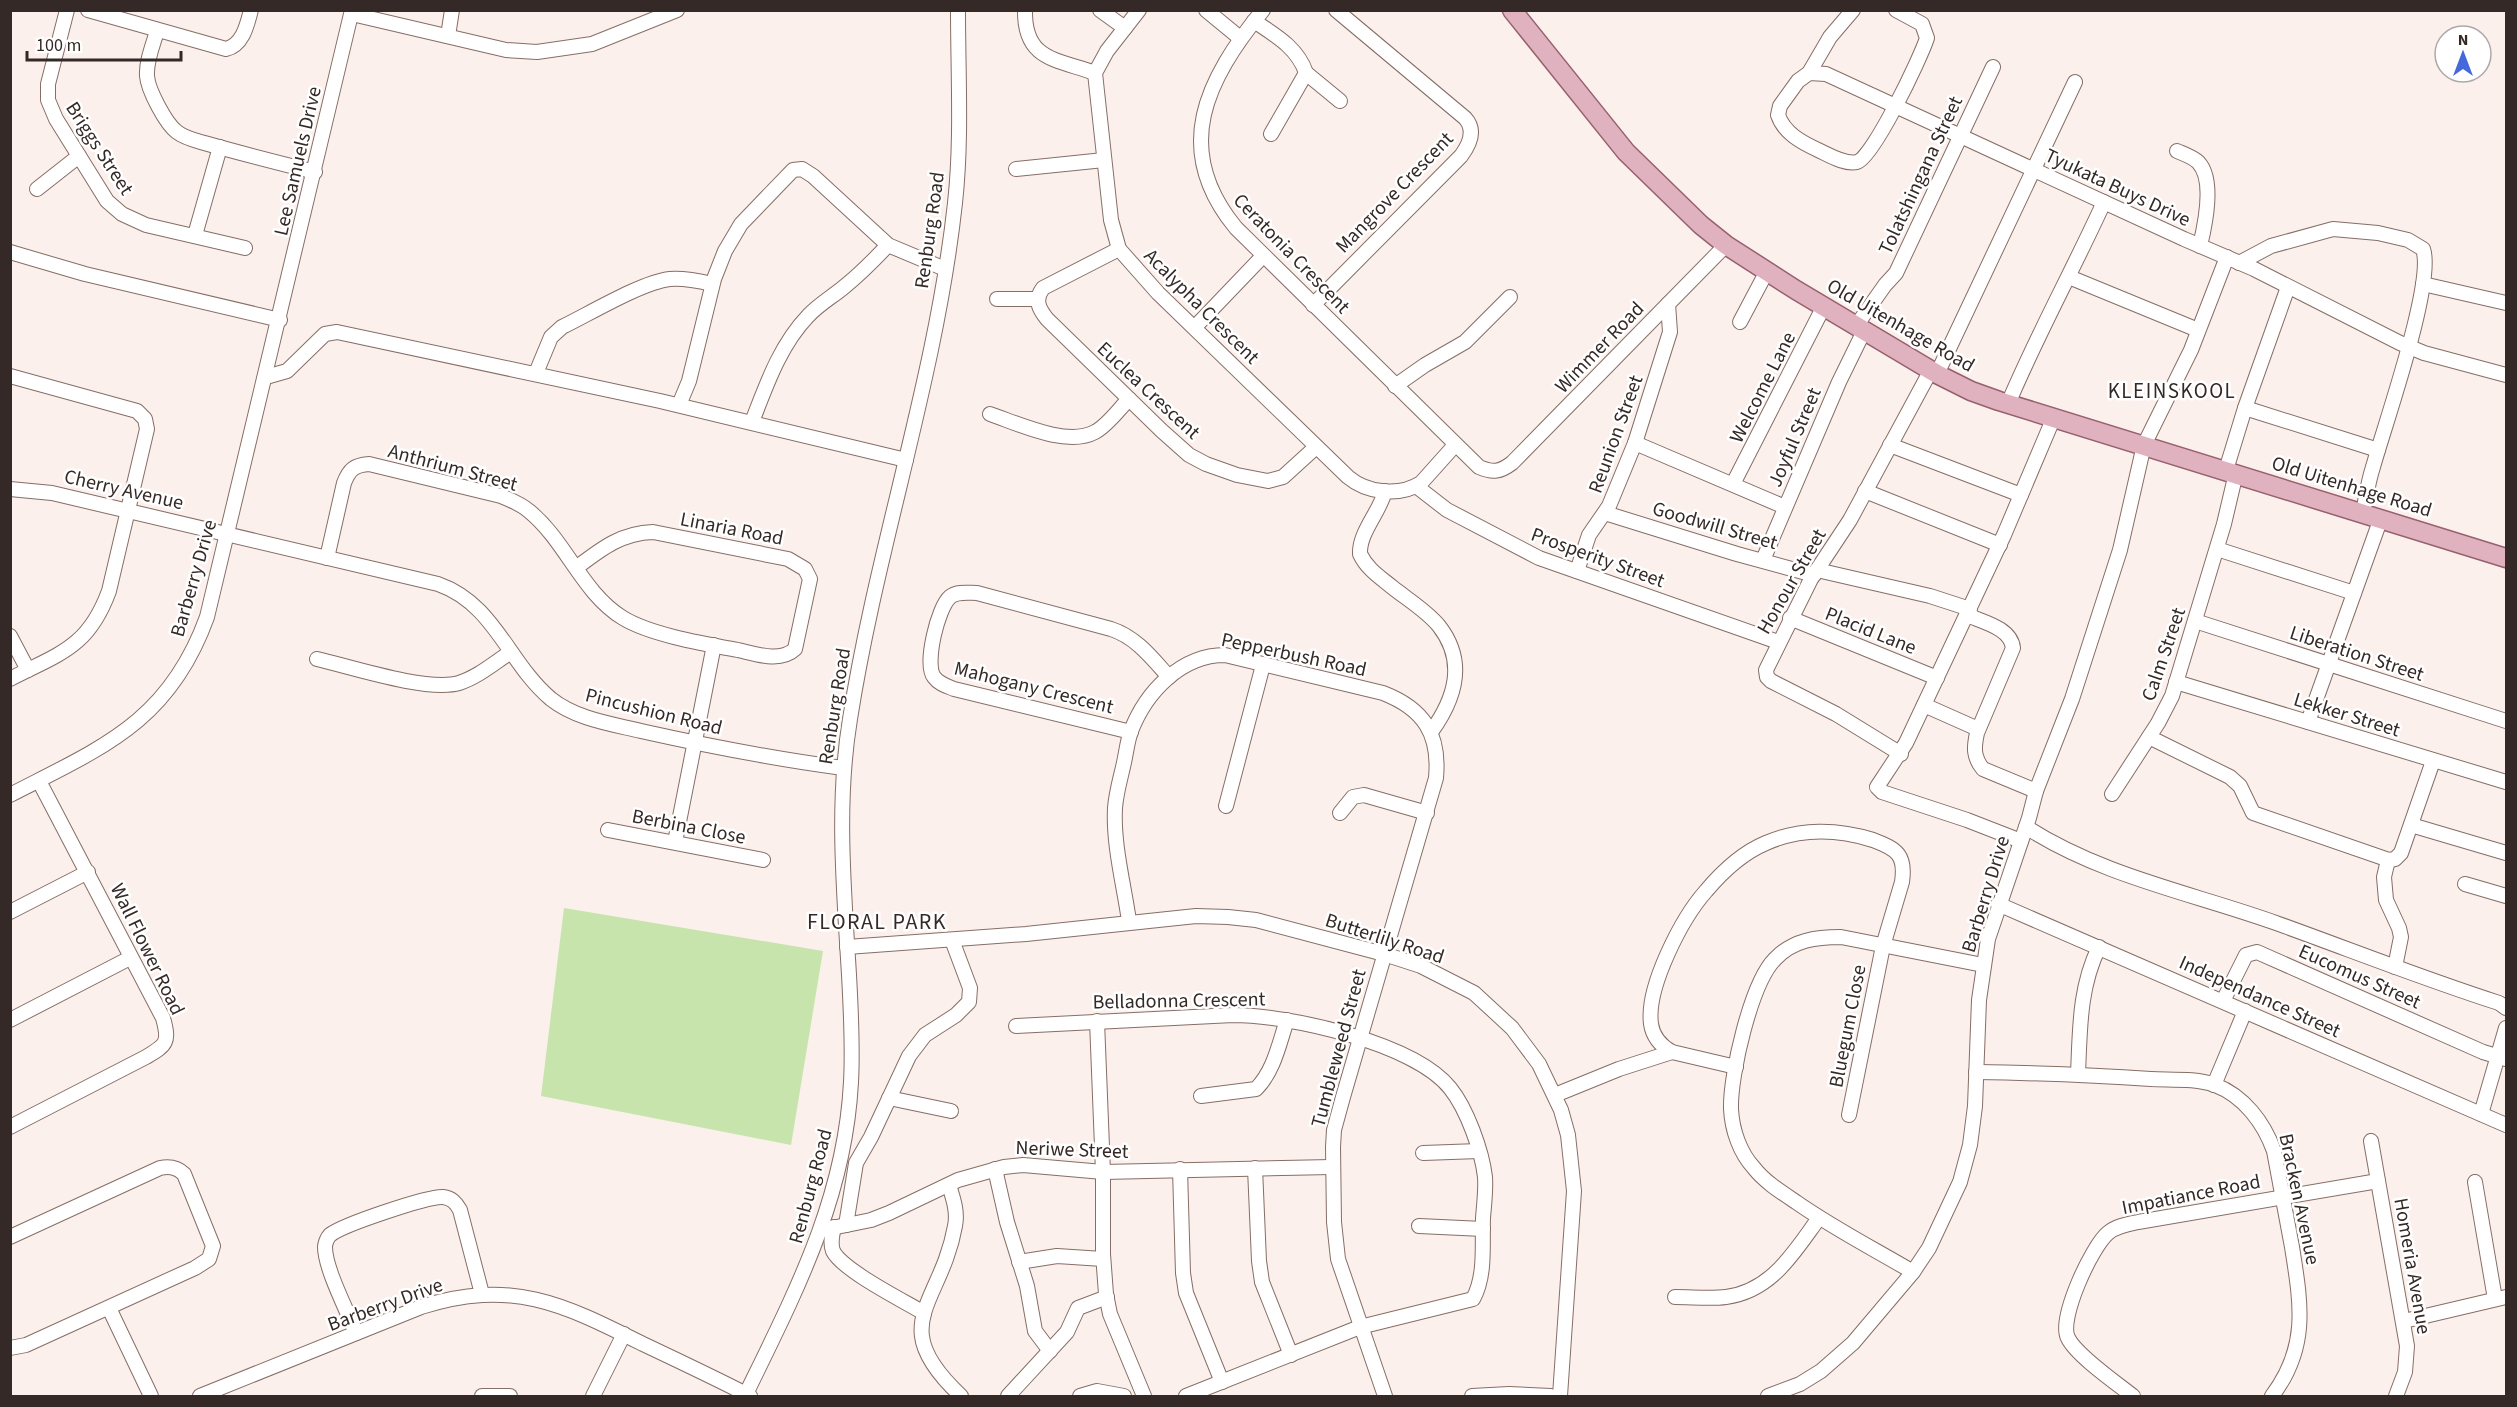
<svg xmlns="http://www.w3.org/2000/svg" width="2517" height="1407" font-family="'Source Sans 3',sans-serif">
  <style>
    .green { fill: #c7e4ad }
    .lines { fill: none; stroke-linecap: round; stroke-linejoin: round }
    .minor-casing { stroke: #866e66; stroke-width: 16 }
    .major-casing { stroke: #96606e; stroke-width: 21 }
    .minor { stroke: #fff; stroke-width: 14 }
    .major { stroke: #e0b1bf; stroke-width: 18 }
    .labels { text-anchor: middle; stroke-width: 5; stroke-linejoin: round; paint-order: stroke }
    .street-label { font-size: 20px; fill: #342926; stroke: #fff }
    .neighbourhood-label { font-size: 21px; letter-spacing: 1.5px; fill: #342926; stroke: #fff }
    .quarter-label { font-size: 22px; letter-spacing: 1.5px; fill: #342926; stroke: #fff }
  </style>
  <rect width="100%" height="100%" fill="#fbf0ec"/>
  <!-- green -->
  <path class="green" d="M564,908L823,951L791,1145L541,1096Z"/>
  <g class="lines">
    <defs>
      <g id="minor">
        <path d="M67,10L48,84V100L56,119L107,201L122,214L146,225L245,248"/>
        <path d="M88,10L226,49C243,45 247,25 251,10"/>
        <path d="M1025,10C1024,60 1056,59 1095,73"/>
        <path d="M1100,10L1125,28"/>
        <path d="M1139,10L1107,51L1095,73L1111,220L1119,249L1158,293L1348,477C1367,493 1399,497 1421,483L1455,445"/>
        <path d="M1206,10L1240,38"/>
        <path d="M1263,10C1206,80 1171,149 1236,228L1479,467C1493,473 1500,472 1512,463L1726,245"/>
        <path d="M1853,10L1830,37L1809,73L1798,81L1780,106L1778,115C1784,133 1801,142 1818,150C1829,155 1845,165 1857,162C1873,158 1921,57 1927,38L1922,24L1896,10"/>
        <path d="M352,14L506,50L537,52L592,44L677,10"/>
        <path d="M1254,21C1275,35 1298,48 1306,73L1271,134"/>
        <path d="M157,31C153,45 146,61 147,76C148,90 166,124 177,132C186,139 198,141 208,144C243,154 279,163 315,172"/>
        <path d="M448,36L452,10"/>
        <path d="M1306,73L1340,101"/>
        <path d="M1809,73L1826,74L2184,239L2254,269L2400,343L2424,353L2506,375"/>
        <path d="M2177,151C2184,154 2193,157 2198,162C2215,179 2205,225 2200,246"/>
        <path d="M1016,169L1104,160"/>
        <path d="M37,189L79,156"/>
        <path d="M195,235L220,147"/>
        <path d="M1119,249L1043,288C1034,300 1039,309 1047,319L1162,431L1189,455L1206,464L1237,475L1268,481L1283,477L1316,447"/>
        <path d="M10,252L85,274L280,320"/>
        <path d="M2239,263L2271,246L2333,229L2378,233L2408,240L2423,249C2435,282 2384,427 2373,467C2368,482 2366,498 2363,512"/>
        <path d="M2069,277L2198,330"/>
        <path d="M2423,284L2506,303"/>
        <path d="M997,299H1038"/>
        <path d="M1313,305L1461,156C1470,144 1476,130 1465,118L1336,10"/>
        <path d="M1740,322L1767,271"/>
        <path d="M1856,326L1885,285L1896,273L1993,67"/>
        <path d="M1195,327L1263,256"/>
        <path d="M536,373L551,337L562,327C589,314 642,282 670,279C684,278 699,281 712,284"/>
        <path d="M1937,374L2075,82"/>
        <path d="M10,376L137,411L145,419L147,429L109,591C88,648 60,653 10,679"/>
        <path d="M266,377L287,371L325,334L337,332L660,401L906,460"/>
        <path d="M1395,386L1425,365L1465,342L1510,297"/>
        <path d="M2008,404C2037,335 2073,270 2104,202"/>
        <path d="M679,405L689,381L714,279L725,251L741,224L793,170L802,169L813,176L888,245L945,269"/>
        <path d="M2245,408L2378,450"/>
        <path d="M990,414C1019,424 1067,447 1095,432C1108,425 1119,409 1129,399"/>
        <path d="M752,422C766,386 780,345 808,316C819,304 832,297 844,287C860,274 874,260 888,245"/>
        <path d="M1635,443L1785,507"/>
        <path d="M1890,445L2021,495"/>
        <path d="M2226,470L2245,408L2288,287"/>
        <path d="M1733,484L1824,306"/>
        <path d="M1416,486L1447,510L1539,558L1778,642"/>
        <path d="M10,489L52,493L438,584C495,604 508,663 551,699C576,719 612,724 641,731C708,746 775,759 843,768"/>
        <path d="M1385,491C1380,512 1359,532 1360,554C1367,569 1380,577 1392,587C1407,599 1427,611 1439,626C1467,662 1455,699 1431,732"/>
        <path d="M1865,491L2000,545"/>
        <path d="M1605,513L1737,554L1814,575"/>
        <path d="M2217,549L2354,593"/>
        <path d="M327,558L344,483C349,470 354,465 369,464L501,496C511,500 521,504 529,511C566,541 582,593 623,618C651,635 705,644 738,650C756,654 780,663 795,649L810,579L805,569L788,559L653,532C621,533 601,549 576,568"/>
        <path d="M1763,560L1839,382L1864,331"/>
        <path d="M1817,570L1930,596L1970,609"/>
        <path d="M1577,571L1589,535L1609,506L1635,443L1670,332L1668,304"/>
        <path d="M1967,615C1983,622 2011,628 2013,648L1977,733C1974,747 1973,757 1983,769L2036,791"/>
        <path d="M1790,618L1937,678"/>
        <path d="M2195,621L2506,721"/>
        <path d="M10,636L28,670"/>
        <path d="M317,659C351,667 427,692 459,683C478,677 494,663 511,652"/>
        <path d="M2176,682L2506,782"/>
        <path d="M1924,705L1978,729"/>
        <path d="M2308,722L2381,518"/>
        <path d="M1131,732L954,689C947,686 939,684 934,677C924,664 938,607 950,597C957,591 968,593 977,593L1111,629C1136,637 1152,658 1169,677"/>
        <path d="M2149,737L2230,777L2240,786L2253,813L2389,860L2395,859L2401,853L2433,761"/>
        <path d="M1901,754L1836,714L1771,681L1767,677L1766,670L1811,579L1850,520L1931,370"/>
        <path d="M2112,794L2158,723L2172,696L2224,524L2236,473"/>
        <path d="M10,795C103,747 169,722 207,617L352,10"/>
        <path d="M1226,806L1263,665"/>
        <path d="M1340,813L1353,797L1364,795L1427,813"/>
        <path d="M2411,825L2506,853"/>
        <path d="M2026,827C2102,876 2192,893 2276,923C2351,950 2424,979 2499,1003L2506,1008"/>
        <path d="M608,830L763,860"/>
        <path d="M2021,841L1967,820L1882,792L1877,787L1906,743L2004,535L2054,417"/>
        <path d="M675,842L714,645"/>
        <path d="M2388,860L2384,877L2386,900L2399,928L2401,937L2395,967"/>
        <path d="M2465,884L2506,896"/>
        <path d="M1998,904L2506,1125"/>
        <path d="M10,912L88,872"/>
        <path d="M1129,921C1124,885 1113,845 1115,808C1116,794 1120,780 1123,767C1126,755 1127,742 1131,731C1146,692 1181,655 1225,655L1383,693C1424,709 1440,734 1436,778L1343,1097L1334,1130L1333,1147L1334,1222L1338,1259L1385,1396"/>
        <path d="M847,947L1026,934L1196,916L1228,917L1256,920L1384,954L1421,966L1474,993L1512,1028L1539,1064L1561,1110L1568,1135L1574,1191L1560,1396"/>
        <path d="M2223,1001L2246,955L2257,952L2483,1052L2506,1059"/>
        <path d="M10,1020L130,958"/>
        <path d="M1097,1021L1103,1172V1254L1106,1294L1110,1314L1144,1396"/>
        <path d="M1016,1026L1233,1015C1289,1015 1414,1043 1450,1088C1467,1109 1482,1151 1485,1177C1486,1190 1484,1205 1483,1218C1482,1244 1486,1276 1473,1299L1360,1327L1186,1396"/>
        <path d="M1736,1067L1672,1052C1661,1046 1653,1037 1651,1024C1646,987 1682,918 1706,891C1722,872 1742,853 1766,843C1800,828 1838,829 1873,840C1897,849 1906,855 1902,882L1883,946L1849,1115"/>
        <path d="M1976,1072C2034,1073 2093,1075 2151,1079C2171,1080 2196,1078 2215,1085C2244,1096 2264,1123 2274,1151C2280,1183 2286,1215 2292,1247C2301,1304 2309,1347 2272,1396"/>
        <path d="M2078,1074C2080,1030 2079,988 2099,947"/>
        <path d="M2214,1085L2245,1011"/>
        <path d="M1555,1095L1619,1069L1672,1052"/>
        <path d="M1201,1096L1256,1089C1274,1071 1279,1044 1287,1020"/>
        <path d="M889,1098L951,1111"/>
        <path d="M2481,1114L2506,1028"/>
        <path d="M10,1127L146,1057C166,1045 170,1043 163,1018L39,781"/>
        <path d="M2371,1141L2407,1346L2405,1372L2396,1396"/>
        <path d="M1423,1153L1479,1151"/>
        <path d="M1255,1168L1259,1261L1262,1282L1291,1355"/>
        <path d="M995,1169L1007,1222L1027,1286L1035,1331L1050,1351"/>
        <path d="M1180,1169L1183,1273L1186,1293L1222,1382"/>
        <path d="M2475,1182L2495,1299"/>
        <path d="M949,1185C953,1198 958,1212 955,1226C941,1305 884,1324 961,1396"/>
        <path d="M846,1225L856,1163L871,1137L909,1056L925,1035L956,1015L969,1002L970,988L952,940"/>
        <path d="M1419,1226L1483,1229"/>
        <path d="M834,1227C832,1235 830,1243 833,1251C842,1270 904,1301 924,1313"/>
        <path d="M822,1230L871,1220L889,1213L958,1180L1004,1167L1023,1165L1103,1172L1332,1167"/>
        <path d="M10,1237L160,1168C170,1166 177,1167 184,1174L213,1246L209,1259L195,1268L26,1345L10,1348"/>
        <path d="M1019,1262L1057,1256L1103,1259"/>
        <path d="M1913,1272C1874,1249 1833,1228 1796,1202C1781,1192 1765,1182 1754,1168C1740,1153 1732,1130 1731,1109C1730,1075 1751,983 1775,959C1793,940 1816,937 1841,937L1983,965"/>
        <path d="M1675,1297C1692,1297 1710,1299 1726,1297C1772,1291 1794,1252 1819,1218"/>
        <path d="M109,1308L151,1396"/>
        <path d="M2404,1321L2506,1297"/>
        <path d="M356,1333C348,1312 325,1269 325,1247C325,1244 327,1238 330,1235C342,1225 428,1196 443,1197C452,1198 456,1203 460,1210L482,1294"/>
        <path d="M200,1396L421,1307C512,1278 563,1304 643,1344C679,1361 715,1378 750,1396"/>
        <path d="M482,1396H510"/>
        <path d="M593,1396L624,1334"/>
        <path d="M745,1396C795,1293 845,1199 851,1082C853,1046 851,1011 849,975C844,890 836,804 850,719C877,546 936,378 955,203C962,140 958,74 958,10"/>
        <path d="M1008,1396L1067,1332L1078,1308L1107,1297"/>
        <path d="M1080,1396L1097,1391L1124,1396"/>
        <path d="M1472,1396L1509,1394L1551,1396"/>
        <path d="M1768,1396L1800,1384L1821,1371L1853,1343L1913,1272L1929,1248L1960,1182L1970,1145L1975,1106L1979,1000L1988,939L2029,818L2036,791L2072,699L2120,550L2144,445L2191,350L2227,257"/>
        <path d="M2133,1396C2116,1383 2076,1355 2068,1338C2058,1319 2092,1246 2108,1233C2116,1226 2128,1224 2138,1222L2378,1181"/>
      </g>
      <path id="major" d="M1512,10L1626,152L1701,225L1726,245L1796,290L1937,374L1971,391L1999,401L2506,558"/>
    </defs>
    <!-- minor casing -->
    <use href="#minor" class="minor-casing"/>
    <!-- major casing -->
    <use href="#major" class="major-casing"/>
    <!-- minor -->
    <use href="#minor" class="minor"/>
    <!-- major -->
    <use href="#major" class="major"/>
  </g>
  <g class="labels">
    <!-- street labels -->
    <g class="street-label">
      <text transform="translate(100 148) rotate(57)" y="7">Briggs Street</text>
      <text transform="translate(297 161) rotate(-77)" y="7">Lee Samuels Drive</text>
      <text transform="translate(1920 175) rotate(-65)" y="7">Tolatshingana Street</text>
      <text transform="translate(2118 187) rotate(25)" y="7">Tyukata Buys Drive</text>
      <text transform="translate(1394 192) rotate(-46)" y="7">Mangrove Crescent</text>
      <text transform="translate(929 230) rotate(-82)" y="7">Renburg Road</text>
      <text transform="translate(1292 253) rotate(46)" y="7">Ceratonia Crescent</text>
      <text transform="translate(1202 306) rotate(45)" y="7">Acalypha Crescent</text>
      <text transform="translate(1901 325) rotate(30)" y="7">Old Uitenhage Road</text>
      <text transform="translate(1599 347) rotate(-46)" y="7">Wimmer Road</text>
      <text transform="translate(1762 387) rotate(-63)" y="7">Welcome Lane</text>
      <text transform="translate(1149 390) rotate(43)" y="7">Euclea Crescent</text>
      <text transform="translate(1615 434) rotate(-70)" y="7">Reunion Street</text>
      <text transform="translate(1794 437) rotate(-67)" y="7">Joyful Street</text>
      <text transform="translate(453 467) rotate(15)" y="7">Anthrium Street</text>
      <text transform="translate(2352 486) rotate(17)" y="7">Old Uitenhage Road</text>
      <text transform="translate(124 489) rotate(13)" y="7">Cherry Avenue</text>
      <text transform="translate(1715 525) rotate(16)" y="7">Goodwill Street</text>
      <text transform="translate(732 528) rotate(11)" y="7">Linaria Road</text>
      <text transform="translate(1598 557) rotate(20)" y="7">Prosperity Street</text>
      <text transform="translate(193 578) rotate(-74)" y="7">Barberry Drive</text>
      <text transform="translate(1791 581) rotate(-60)" y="7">Honour Street</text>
      <text transform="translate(1871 630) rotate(22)" y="7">Placid Lane</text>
      <text transform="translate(2357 653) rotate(18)" y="7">Liberation Street</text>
      <text transform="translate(1294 654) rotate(12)" y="7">Pepperbush Road</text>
      <text transform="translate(2163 654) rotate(-71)" y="7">Calm Street</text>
      <text transform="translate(1034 687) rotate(14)" y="7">Mahogany Crescent</text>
      <text transform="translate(834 706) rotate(-81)" y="7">Renburg Road</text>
      <text transform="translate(654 711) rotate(14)" y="7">Pincushion Road</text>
      <text transform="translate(2347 714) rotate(17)" y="7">Lekker Street</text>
      <text transform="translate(689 826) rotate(11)" y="7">Berbina Close</text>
      <text transform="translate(1985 894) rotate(-73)" y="7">Barberry Drive</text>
      <text transform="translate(1385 938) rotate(18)" y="7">Butterlily Road</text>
      <text transform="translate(148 949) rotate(64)" y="7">Wall Flower Road</text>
      <text transform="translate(2360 976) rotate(24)" y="7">Eucomus Street</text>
      <text transform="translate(2260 996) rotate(24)" y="7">Independance Street</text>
      <text transform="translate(1179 1000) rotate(-1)" y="7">Belladonna Crescent</text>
      <text transform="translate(1847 1026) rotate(-79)" y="7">Bluegum Close</text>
      <text transform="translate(1338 1048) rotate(-75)" y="7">Tumbleweed Street</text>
      <text transform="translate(1072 1149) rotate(2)" y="7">Neriwe Street</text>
      <text transform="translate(810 1186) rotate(-75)" y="7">Renburg Road</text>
      <text transform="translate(2191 1194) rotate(-11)" y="7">Impatiance Road</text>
      <text transform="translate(2300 1199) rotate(78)" y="7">Bracken Avenue</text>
      <text transform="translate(2413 1266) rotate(80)" y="7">Homeria Avenue</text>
      <text transform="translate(385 1304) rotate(-20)" y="7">Barberry Drive</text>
    </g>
    <!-- neighbourhood labels -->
    <g class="neighbourhood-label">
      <text x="2172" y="398">KLEINSKOOL</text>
    </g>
    <!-- quarter labels -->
    <g class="quarter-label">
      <text x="877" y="929">FLORAL PARK</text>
    </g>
  </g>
  <!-- border -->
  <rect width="2517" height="1407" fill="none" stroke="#342926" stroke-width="24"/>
  <!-- north arrow -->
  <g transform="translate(2463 54)"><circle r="28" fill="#ffffff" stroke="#aea9a8" stroke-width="1.5"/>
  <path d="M0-4.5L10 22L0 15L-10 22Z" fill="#4369db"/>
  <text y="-9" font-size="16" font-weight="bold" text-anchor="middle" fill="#342926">N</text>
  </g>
  <!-- scale -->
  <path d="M27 51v9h154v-9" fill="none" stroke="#342926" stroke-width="3"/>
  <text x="36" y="51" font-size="18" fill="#342926" stroke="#ffffff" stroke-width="4.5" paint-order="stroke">100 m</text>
</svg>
